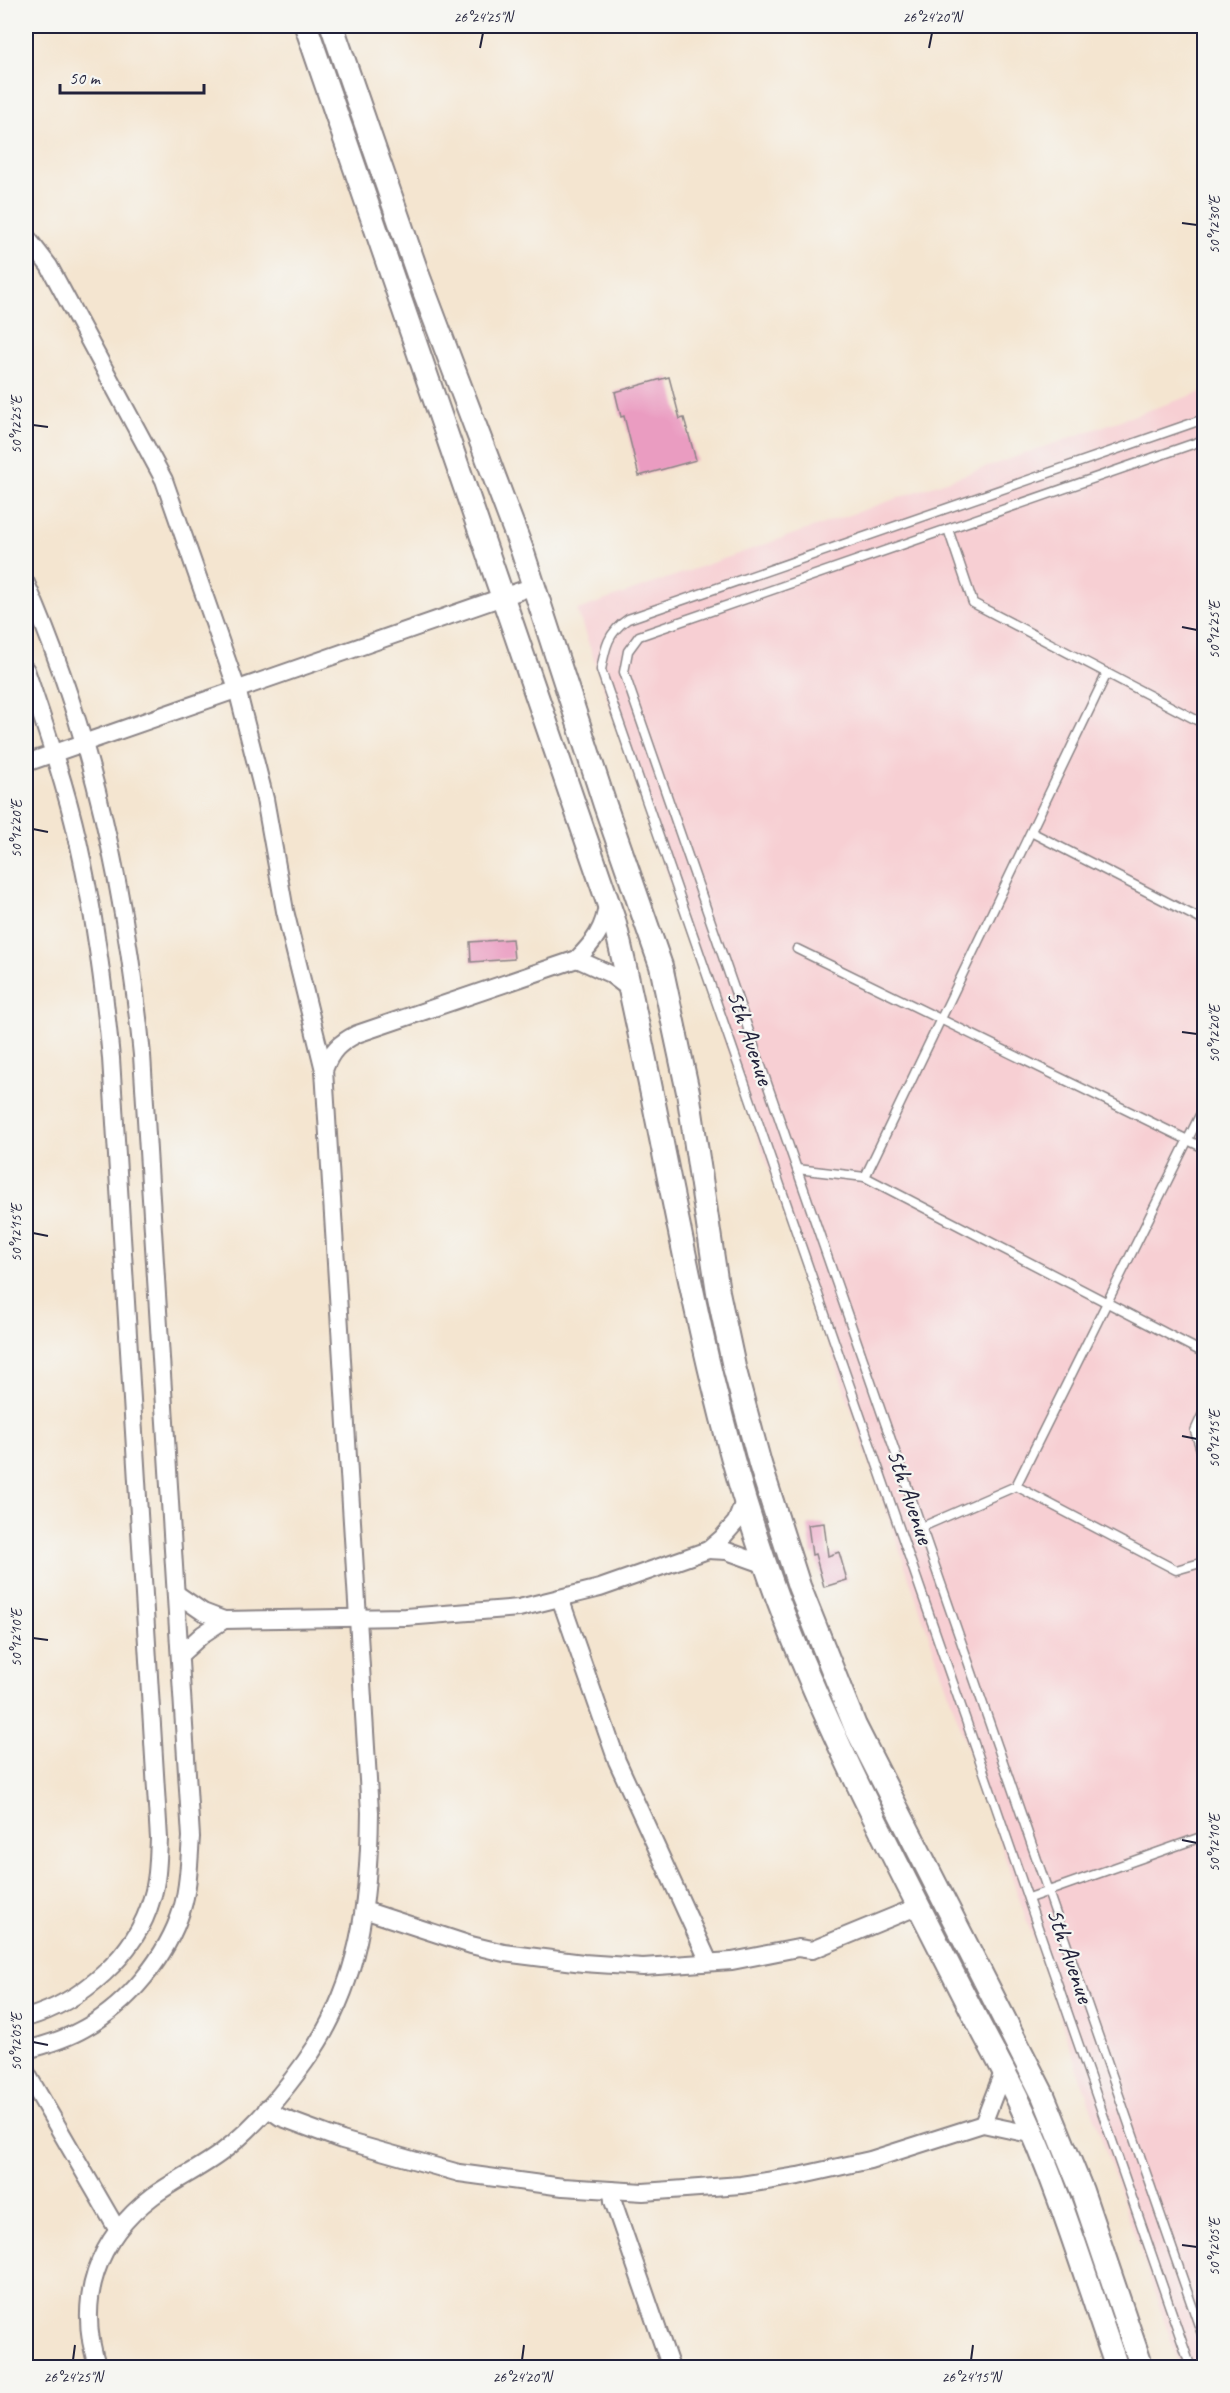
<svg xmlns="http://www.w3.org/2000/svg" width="1230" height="2393" font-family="Caveat,sans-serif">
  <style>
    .built { fill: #f7cfd3 }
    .building { fill: #ea9cc1 }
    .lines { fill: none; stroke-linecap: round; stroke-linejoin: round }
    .lane-casing { stroke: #8b8486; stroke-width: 11 }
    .street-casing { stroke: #8b8486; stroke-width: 20 }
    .secondary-casing { stroke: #8b8486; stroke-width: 26 }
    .lane { stroke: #fff; stroke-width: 8 }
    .street { stroke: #fff; stroke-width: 16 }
    .secondary { stroke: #fff; stroke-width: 22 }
    .ticks { fill: none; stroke: #22223b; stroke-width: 2 }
    .labels { text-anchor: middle; stroke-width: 4.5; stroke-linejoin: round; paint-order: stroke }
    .street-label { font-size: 26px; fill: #22223b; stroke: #f6f6f2 }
    .neatline { fill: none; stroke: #22223b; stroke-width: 2 }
    .ticks-label { font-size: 15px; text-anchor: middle; fill: #22223b }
  </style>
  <rect width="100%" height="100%" fill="#f6f6f2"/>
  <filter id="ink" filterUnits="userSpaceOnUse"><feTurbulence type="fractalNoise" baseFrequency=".0167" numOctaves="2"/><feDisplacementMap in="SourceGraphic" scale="12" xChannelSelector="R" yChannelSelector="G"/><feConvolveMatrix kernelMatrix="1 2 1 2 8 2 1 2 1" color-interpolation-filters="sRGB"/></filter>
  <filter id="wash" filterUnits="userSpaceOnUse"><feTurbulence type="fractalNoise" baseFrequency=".008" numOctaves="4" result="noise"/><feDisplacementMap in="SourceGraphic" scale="24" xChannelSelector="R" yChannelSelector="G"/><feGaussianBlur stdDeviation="1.35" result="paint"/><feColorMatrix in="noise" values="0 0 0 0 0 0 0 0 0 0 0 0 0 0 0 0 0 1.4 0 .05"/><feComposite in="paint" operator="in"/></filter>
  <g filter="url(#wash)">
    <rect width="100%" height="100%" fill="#f4e5d0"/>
    <!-- built -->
    <path class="built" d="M1204,391V2367H1180L577,610Z"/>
    <g id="blocks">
      <!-- building -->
      <g class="building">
        <path d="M669,377L680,419L684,418L696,460L639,476L624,416L621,417L615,392Z"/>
        <path d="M512,939L514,959L471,962L470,942Z"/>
        <path d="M824,1523L828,1556L839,1552L847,1580L824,1587L815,1554L812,1555L808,1525Z"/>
      </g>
    </g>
  </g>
  <g filter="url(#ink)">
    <use href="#blocks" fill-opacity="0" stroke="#8b8486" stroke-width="1.5"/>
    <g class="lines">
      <defs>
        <g id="lane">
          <path d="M1204,440L639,636L628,651L624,672L1204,2340"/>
          <path d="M948,529L973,603L1204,724"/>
          <path d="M1031,832L1204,921"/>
          <path d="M797,949L1204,1148"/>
          <path d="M797,1169L865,1177L1107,673"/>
          <path d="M865,1177L1204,1353"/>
          <path d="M1204,1411L1195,1431L1204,1459"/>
          <path d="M1016,1486L1176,1570L1204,1562"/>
          <path d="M922,1527L1016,1486L1204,1107"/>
          <path d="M1029,1898L1204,1836"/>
          <path d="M1191,2368L601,670C605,648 608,632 628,619L1204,419"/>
        </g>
        <g id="street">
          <path d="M26,236L49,266L164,480L237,689L265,799L285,911L324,1070"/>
          <path d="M26,583C92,732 126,893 142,1055L191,1837C189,1861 189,1886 182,1909C167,1957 128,2004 85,2028C66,2039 46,2045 26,2050"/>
          <path d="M26,670C45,726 65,783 78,841C94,912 104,985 111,1058L159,1839C158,1859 158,1879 152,1898C136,1956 81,2002 26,2018"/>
          <path d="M26,763L534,586"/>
          <path d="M577,959L610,974L631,990"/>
          <path d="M708,1550L727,1551L766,1565"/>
          <path d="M177,1594L203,1612L224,1620L406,1617L519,1608L600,1588L708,1550L722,1538L736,1522L745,1499"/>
          <path d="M560,1598L617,1761L709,1962"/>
          <path d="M181,1654L203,1634L224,1620"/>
          <path d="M364,1910L471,1945L504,1953L583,1963L643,1967L732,1961L798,1948L812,1950L919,1906"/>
          <path d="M26,2072L117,2229"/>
          <path d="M267,2108L280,2117L342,2140L459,2173L563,2187L643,2192L741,2185L798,2176L870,2160L983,2124L1034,2135"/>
          <path d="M983,2124L1003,2072"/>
          <path d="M612,2190L613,2201L671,2368"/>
          <path d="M98,2368C75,2300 97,2238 153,2196C175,2180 201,2168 222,2152C254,2128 282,2094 305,2062C360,1986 369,1903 370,1812L324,1070C331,1051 339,1043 357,1034L577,959C593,943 605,928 607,904"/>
        </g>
        <g id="secondary">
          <path d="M306,26L614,920C669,1145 696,1378 777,1597C829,1737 900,1869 968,2003C985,2037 1005,2071 1021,2106C1060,2190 1086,2280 1117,2368"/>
          <path d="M332,26L418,275L522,550L605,805L661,966L688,1092L718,1292L734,1367L760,1464L799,1586L855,1726L1043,2095L1082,2191L1142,2368"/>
        </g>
      </defs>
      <!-- lane casing -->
      <use href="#lane" class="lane-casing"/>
      <!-- street casing -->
      <use href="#street" class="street-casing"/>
      <!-- secondary casing -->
      <use href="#secondary" class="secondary-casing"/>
      <!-- lane -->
      <use href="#lane" class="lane"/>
      <!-- street -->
      <use href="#street" class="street"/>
      <!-- secondary -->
      <use href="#secondary" class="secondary"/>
    </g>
  </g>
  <!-- ticks -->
  <path class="ticks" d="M480,48L483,33M929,48L932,33M1182,223L1197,225M33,425L48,427M1182,627L1197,630M33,829L48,832M1182,1032L1197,1034M33,1233L48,1236M1182,1436L1197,1439M33,1638L48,1640M1182,1840L1197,1843M33,2042L48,2045M1182,2245L1197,2247M73,2360L75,2345M522,2360L524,2345M971,2360L973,2345"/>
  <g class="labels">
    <!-- street labels -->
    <g class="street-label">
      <text transform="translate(751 1037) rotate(71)" y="9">5th Avenue</text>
      <text transform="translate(911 1496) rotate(71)" y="9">5th Avenue</text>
      <text transform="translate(1071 1955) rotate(71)" y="9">5th Avenue</text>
    </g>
  </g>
  <!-- margin -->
  <rect width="1230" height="2393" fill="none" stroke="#f6f6f2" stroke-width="66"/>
  <!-- scale -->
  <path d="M60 84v9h144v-9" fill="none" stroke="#22223b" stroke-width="3"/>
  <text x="69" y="84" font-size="18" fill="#22223b" stroke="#f6f6f2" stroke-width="4.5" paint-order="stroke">50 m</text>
  <rect x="33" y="33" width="1164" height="2327" class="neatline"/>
  <g class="ticks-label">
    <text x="483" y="22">26°24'25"N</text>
    <text x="932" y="22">26°24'20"N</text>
    <text transform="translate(1214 225) rotate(-90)" y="5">50°12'30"E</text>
    <text transform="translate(16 425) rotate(-90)" y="5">50°12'25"E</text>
    <text transform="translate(1214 630) rotate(-90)" y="5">50°12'25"E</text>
    <text transform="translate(16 829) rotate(-90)" y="5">50°12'20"E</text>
    <text transform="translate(1214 1034) rotate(-90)" y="5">50°12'20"E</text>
    <text transform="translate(16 1233) rotate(-90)" y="5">50°12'15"E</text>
    <text transform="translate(1214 1439) rotate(-90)" y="5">50°12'15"E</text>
    <text transform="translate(16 1638) rotate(-90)" y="5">50°12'10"E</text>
    <text transform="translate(1214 1843) rotate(-90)" y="5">50°12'10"E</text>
    <text transform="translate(16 2042) rotate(-90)" y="5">50°12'05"E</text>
    <text transform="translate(1214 2247) rotate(-90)" y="5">50°12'05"E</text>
    <text x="73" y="2382">26°24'25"N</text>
    <text x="522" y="2382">26°24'20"N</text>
    <text x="971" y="2382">26°24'15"N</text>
  </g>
</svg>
